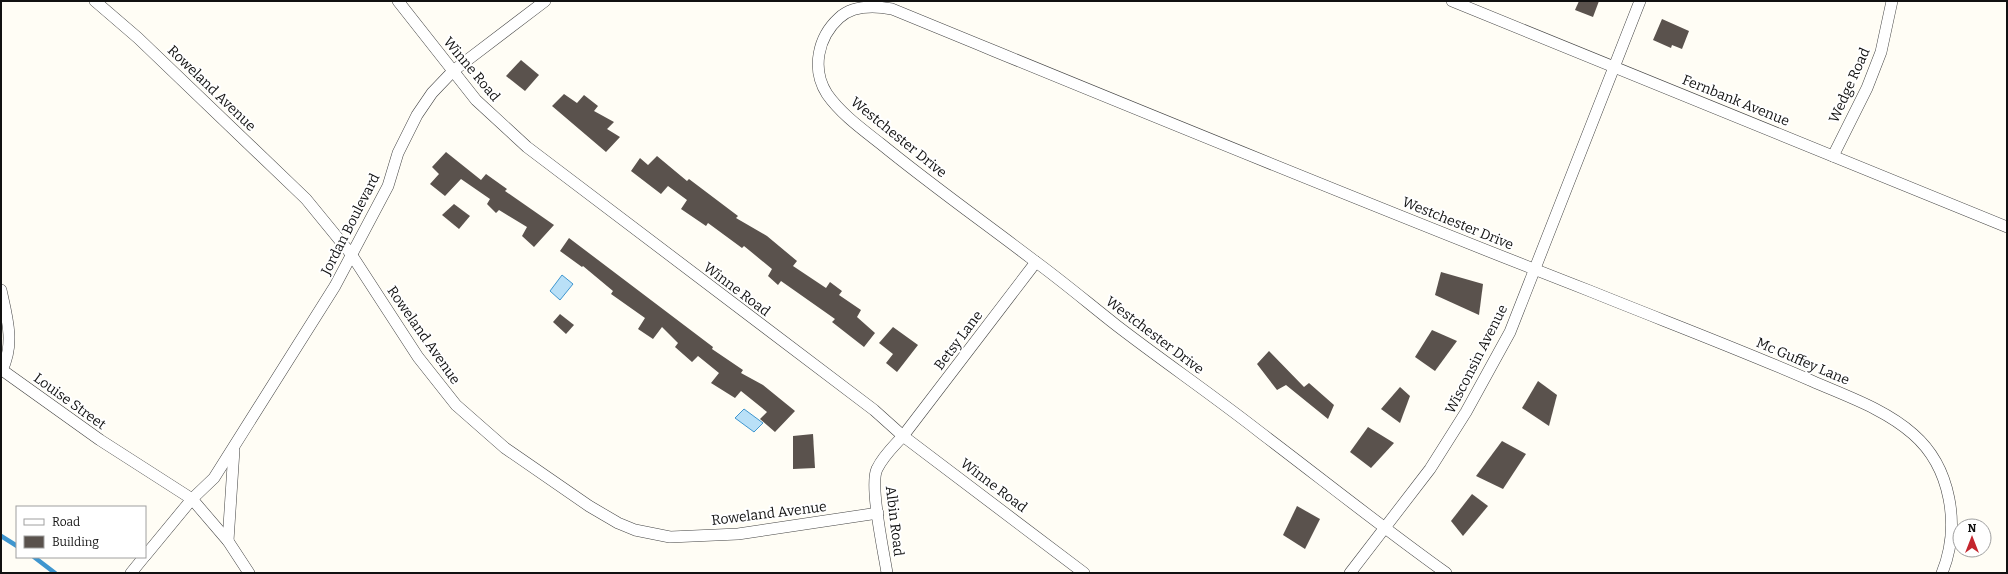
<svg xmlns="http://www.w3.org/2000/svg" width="2008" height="574" font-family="Bitter,serif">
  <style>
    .water { fill: #b9e0f7; stroke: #3f96cf }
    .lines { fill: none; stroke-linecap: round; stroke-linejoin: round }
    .stream { stroke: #3f96cf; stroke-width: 4.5 }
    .building { fill: #5a524d }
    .street-casing { stroke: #444; stroke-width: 12 }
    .street { stroke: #fff; stroke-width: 11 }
    .labels { text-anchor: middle; stroke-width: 4; stroke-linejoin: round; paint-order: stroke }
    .street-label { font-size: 14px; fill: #111; stroke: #fff }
  </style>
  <rect width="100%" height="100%" fill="#fffdf5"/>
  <!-- water -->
  <g class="water">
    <path d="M562,275L573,284L560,300L550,291Z"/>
    <path d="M744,409L763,423L754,432L735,418Z"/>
  </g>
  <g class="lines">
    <!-- stream -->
    <g class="stream">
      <path d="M1,536L17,546"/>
      <path d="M34,557L55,573"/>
    </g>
  </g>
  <!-- building -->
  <g class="building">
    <path d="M1579,1H1599L1593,17L1575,10Z"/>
    <path d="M1662,19L1689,31L1682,49L1672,45L1671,48L1653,40Z"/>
    <path d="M521,60L539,75L525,91L506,76Z"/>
    <path d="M564,94L577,103L584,95L598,106L594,111L614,122L607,129L620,137L606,152L552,106Z"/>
    <path d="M446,152L481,180L486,174L507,189L505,191L554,225L534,247L522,236L527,227L499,210L496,213L487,204L490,199L461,179L445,196L430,184L439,174L432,167Z"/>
    <path d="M657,156L687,181L689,179L738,216L736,218L767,236L797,261L793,266L826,288L830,282L842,291L839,295L861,310L857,317L875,333L864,347L832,322L835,319L781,281L778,285L768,276L772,269L744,246L742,248L708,223L706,226L681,209L687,200L668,186L661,194L631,171L640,158L648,165Z"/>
    <path d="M454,204L470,216L459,229L442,215Z"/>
    <path d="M569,238L713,347L712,349L743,370L741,373L763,385L795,411L775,432L760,419L767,412L741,391L735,398L711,383L719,373L698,356L692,362L675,347L678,343L662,327L653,339L638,329L645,318L611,294L613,291L583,266L582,267L560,251Z"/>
    <path d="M1441,272L1483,284L1479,315L1435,295Z"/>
    <path d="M560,314L574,325L566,334L553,322Z"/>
    <path d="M893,327L918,345L897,372L886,363L893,354L879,343Z"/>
    <path d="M1432,330L1457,341L1435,371L1415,357Z"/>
    <path d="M1269,351L1304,387L1309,383L1334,405L1328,419L1286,385L1277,390L1257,364Z"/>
    <path d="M1538,381L1557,395L1549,426L1522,408Z"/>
    <path d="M1400,387L1410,396L1400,423L1381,409Z"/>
    <path d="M1368,427L1394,443L1371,468L1350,452Z"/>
    <path d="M813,434L815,468L793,469V436Z"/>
    <path d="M1502,441L1526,454L1503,489L1476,476Z"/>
    <path d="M1472,494L1488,506L1463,536L1451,521Z"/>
    <path d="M1297,506L1320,519L1305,549L1283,535Z"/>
  </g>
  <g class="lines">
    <defs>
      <g id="street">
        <path d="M95,1L138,38L306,199L351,254L418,357L456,405L505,448L589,506L618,523L635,530L670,537L738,534L878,513"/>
        <path d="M398,1L476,100L527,147L874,410L903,436L1084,573"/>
        <path d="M1452,1L2007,227"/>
        <path d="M1833,156L1867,88L1881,52L1892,1"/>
        <path d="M1,290C7,317 15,344 2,370"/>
        <path d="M2,370L100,440L192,499L228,541L249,573"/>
        <path d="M228,541L234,450"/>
        <path d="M145,556L192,499L214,478L335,286L388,186L398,153L417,115L432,93L453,71L545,1"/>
        <path d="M131,573L144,557"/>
        <path d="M887,573C884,553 869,485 877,469C883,456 894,446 903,436L1036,262"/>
        <path d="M1350,573L1430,469L1466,412L1510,332L1640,1"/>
        <path d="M1446,573C1383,528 1323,480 1261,433C1214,396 1164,362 1116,325C1088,303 1061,280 1032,259C982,221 930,184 881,144C862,129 841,114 827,94C811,69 818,37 839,18C853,5 875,6 892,9C1124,104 1356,200 1590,291C1664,321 1739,349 1812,381C1846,396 1885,409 1913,434C1951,467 1961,526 1942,573"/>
      </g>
    </defs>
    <!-- street casing -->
    <use href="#street" class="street-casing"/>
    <!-- street -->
    <use href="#street" class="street"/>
  </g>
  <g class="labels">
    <!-- street labels -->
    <g class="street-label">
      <text transform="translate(472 69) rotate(50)" y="5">Winne Road</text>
      <text transform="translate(1849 85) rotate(-66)" y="5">Wedge Road</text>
      <text transform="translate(212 88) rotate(44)" y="5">Roweland Avenue</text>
      <text transform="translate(1736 100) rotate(22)" y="5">Fernbank Avenue</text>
      <text transform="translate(899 137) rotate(39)" y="5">Westchester Drive</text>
      <text transform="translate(1458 223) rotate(22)" y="5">Westchester Drive</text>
      <text transform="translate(350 224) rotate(-63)" y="5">Jordan Boulevard</text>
      <text transform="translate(737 289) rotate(37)" y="5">Winne Road</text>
      <text transform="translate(424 335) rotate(55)" y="5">Roweland Avenue</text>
      <text transform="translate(1155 335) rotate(37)" y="5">Westchester Drive</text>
      <text transform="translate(958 340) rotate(-53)" y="5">Betsy Lane</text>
      <text transform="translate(1476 359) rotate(-63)" y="5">Wisconsin Avenue</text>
      <text transform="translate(1803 361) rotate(23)" y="5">Mc Guffey Lane</text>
      <text transform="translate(70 401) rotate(36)" y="5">Louise Street</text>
      <text transform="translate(994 485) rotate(37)" y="5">Winne Road</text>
      <text transform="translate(769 513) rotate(-7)" y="5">Roweland Avenue</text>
      <text transform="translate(895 521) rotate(83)" y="5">Albin Road</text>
    </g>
  </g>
  <!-- border -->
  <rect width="2008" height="574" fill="none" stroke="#111111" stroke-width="4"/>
  <!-- legend -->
  <rect x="16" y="506" width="130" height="52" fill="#ffffff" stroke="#a0a0a0"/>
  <rect x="24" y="519" width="20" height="6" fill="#ffffff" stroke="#a0a0a0"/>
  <text x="52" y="526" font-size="12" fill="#111111">Road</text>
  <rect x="24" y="536" width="20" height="12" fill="#5a524d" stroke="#a0a0a0"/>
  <text x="52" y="546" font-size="12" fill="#111111">Building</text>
  <!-- north arrow -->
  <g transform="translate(1972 538)"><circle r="19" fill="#ffffff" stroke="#a0a0a0"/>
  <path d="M0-3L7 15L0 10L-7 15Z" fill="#c4262e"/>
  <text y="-6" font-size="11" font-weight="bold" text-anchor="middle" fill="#111111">N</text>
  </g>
</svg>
